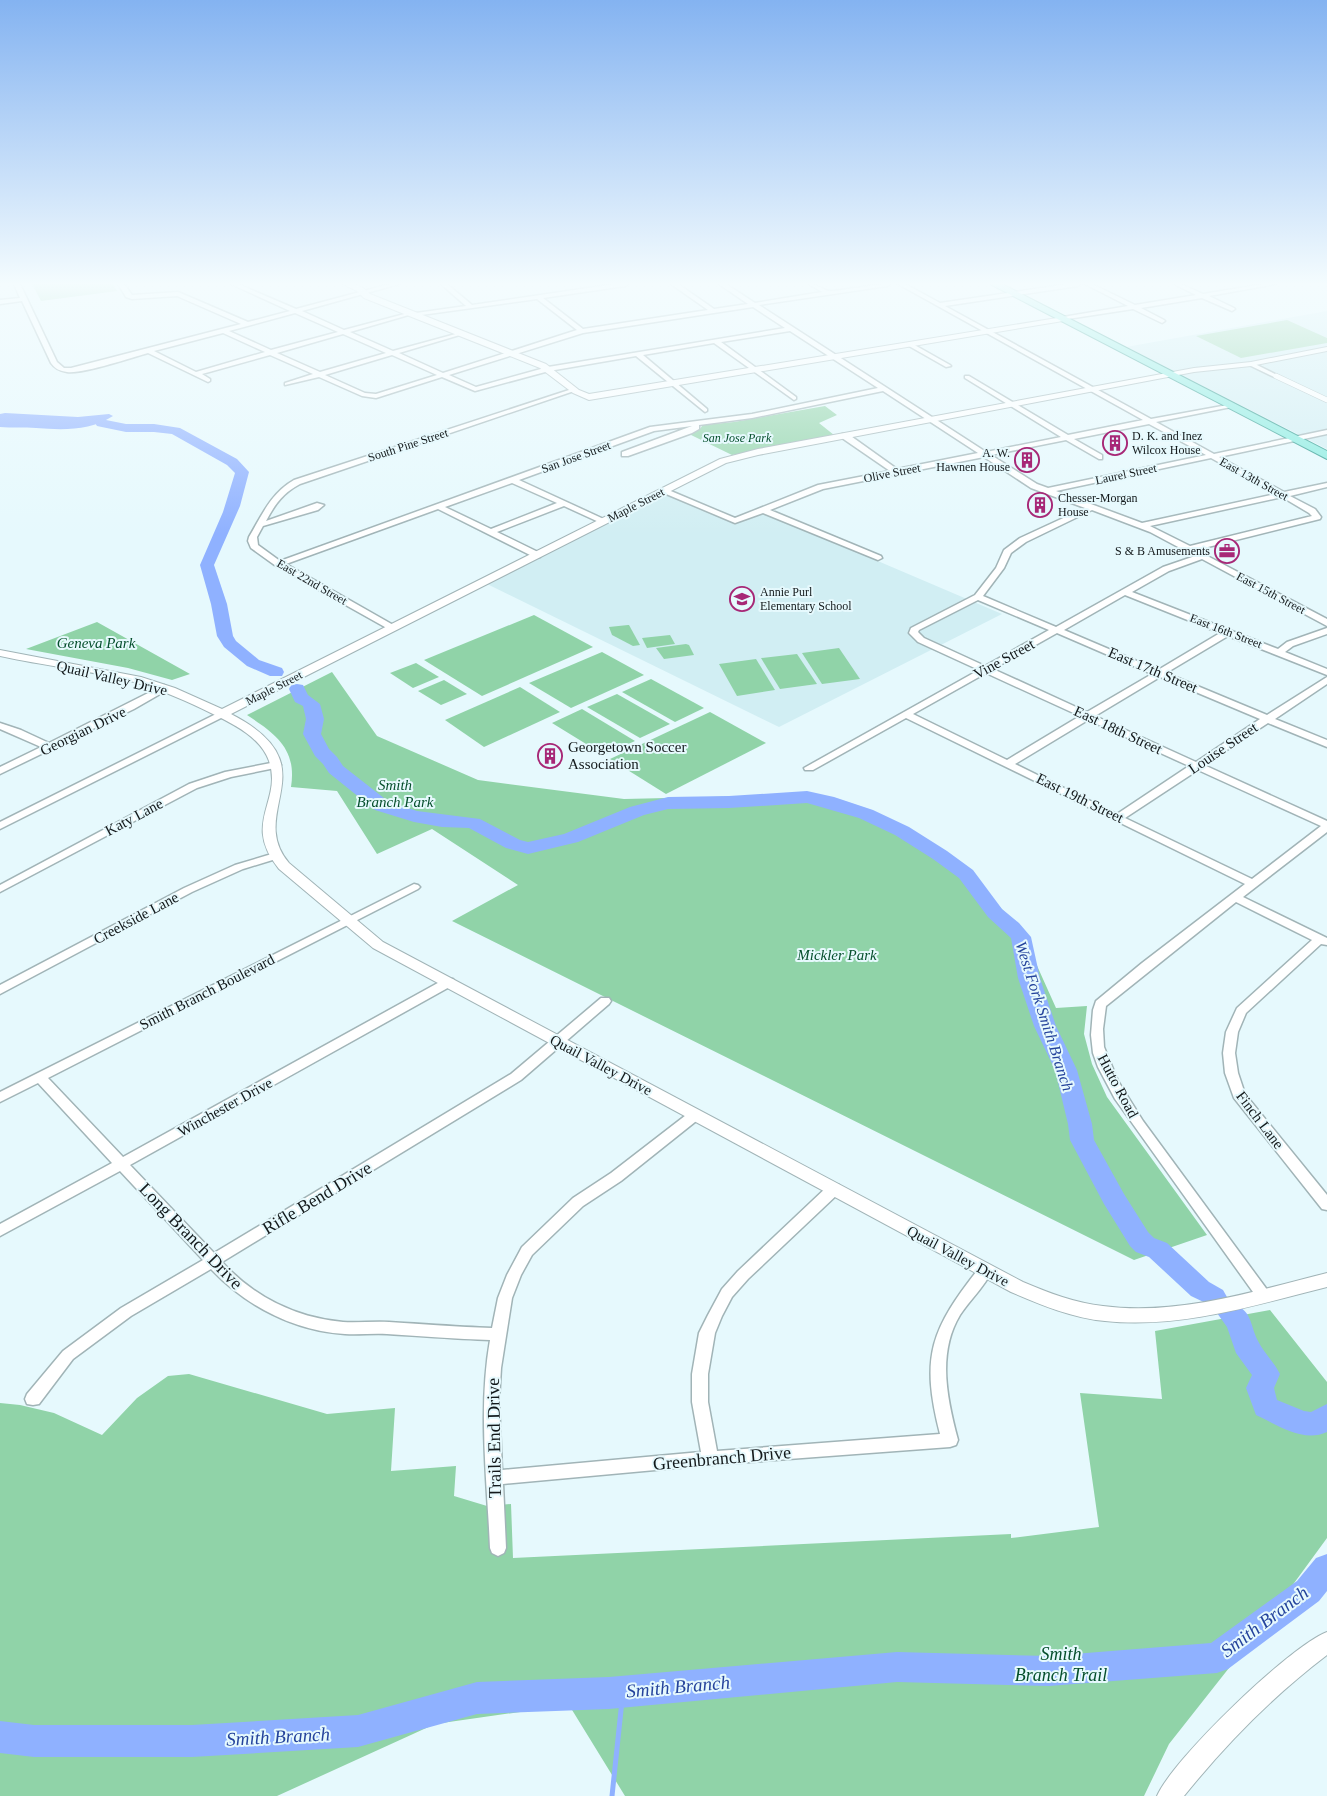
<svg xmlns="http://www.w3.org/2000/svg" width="1327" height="1796" font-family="Georgia,serif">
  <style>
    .built { fill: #d1eef3 }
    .green { fill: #90d3a8 }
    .water { fill: #8fb1ff }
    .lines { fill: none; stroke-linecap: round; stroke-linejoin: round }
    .stream { stroke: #8fb1ff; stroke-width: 5 }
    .river { fill: #8fb1ff; fill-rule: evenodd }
    .pedestrian-casing { stroke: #a1b4b7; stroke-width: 6 }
    .minor-casing { stroke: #a1b4b7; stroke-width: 3 }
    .tertiary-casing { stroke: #a1b4b7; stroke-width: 2 }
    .primary-casing { stroke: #2a988c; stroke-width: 2 }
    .pedestrian { stroke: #fff; stroke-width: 5 }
    .minor { fill: #fff; fill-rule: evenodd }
    .tertiary { fill: #fff; fill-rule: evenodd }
    .primary { fill: #87ebdf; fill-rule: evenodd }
    .labels { text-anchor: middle; stroke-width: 4; stroke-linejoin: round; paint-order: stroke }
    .far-poi-label { font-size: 12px; fill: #13191b; stroke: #e6f9fd; text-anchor: start }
    .far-park-label { font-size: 12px; font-style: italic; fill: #054f2c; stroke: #e6f9fd }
    .far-street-label { font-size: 12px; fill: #13191b; stroke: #e6f9fd }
    .park-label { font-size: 15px; font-style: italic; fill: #054f2c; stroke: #e6f9fd }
    .street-label { font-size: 15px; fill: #13191b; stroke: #e6f9fd }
    .poi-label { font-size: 15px; fill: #13191b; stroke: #e6f9fd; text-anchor: start }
    .water-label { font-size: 16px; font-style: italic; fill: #24439c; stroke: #e6f9fd }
    .near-street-label { font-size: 18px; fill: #13191b; stroke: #e6f9fd }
    .near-park-label { font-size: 18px; font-style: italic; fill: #054f2c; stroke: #e6f9fd }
    .near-water-label { font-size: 19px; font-style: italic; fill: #24439c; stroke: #e6f9fd }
  </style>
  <rect width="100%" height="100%" fill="#e6f9fd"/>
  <!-- built -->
  <g class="built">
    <path d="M1327,311V449L1126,347Z"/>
    <path d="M670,491L742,521L763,512L1002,614L779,727L487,584Z"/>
  </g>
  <!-- green -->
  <g class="green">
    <path d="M32,284H113L117,291L41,301Z"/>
    <path d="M1287,320L1327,338V343L1241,358L1196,336Z"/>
    <path d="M825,406L837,415L819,423L834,435L732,455L689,434L699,430L703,425L734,422Z"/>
    <path d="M534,615L593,647L482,696L424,660Z"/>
    <path d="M97,622L190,674L172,680L128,668L26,649Z"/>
    <path d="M628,625H629L640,645L633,646L612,635L609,627Z"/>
    <path d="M670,635L675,644L647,648L642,638Z"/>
    <path d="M686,644L689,645L694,655L664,659L656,648Z"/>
    <path d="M839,648L860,679L822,684L802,653Z"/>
    <path d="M602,652L644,675L571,708L529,683Z"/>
    <path d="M797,654L817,684L780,689L761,658Z"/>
    <path d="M756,659L775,690L737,696L719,664Z"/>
    <path d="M416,663L439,677L413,688L390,673Z"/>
    <path d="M332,672L377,736L478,780L624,799L803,795L858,809L905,830L963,867L1021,930L1056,1008L1087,1006L1084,1034L1092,1064L1107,1097L1207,1235L1134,1260L452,921L518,885L432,829L377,854L337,791L291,787C297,749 276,734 247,715Z"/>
    <path d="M651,679L704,708L675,722L622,692Z"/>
    <path d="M444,680L467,694L441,705L418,691Z"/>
    <path d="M520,687L560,712L484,747L445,720Z"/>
    <path d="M617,694L670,724L640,738L587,707Z"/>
    <path d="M582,709L635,741L604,755L552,723Z"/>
    <path d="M710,712L766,743L666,794L610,759Z"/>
    <path d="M1270,1310L1327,1382V1538L1270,1616L1169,1744L1144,1796H625L569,1705L435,1724L277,1796H0V1403L20,1405L54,1413L102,1435L137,1398L168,1376L189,1374L327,1414L395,1408L391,1471L456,1466L454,1496L487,1506L511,1504L513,1558L1011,1534V1538L1099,1527L1080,1393L1162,1399L1155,1331Z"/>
  </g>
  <!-- water -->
  <path class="water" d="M5,413L78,417L109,414L113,416C90,431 63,430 36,428C24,427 12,428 0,427V414Z"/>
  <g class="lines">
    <!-- stream -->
    <path class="stream" d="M612,1796L623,1691"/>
    <!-- river -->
    <g class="river">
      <path d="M101,419L126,424H154L180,428L237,459L249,472L240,506L214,565L227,604L233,636L236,641L259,660L282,668L284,672L282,676H270L247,666L224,647L217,636L211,604L200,565L223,512L235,473L227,465L172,434L154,432H126L97,426L95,423Z"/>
      <path d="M297,684L303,685L308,695L320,704L324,719L321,734L329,749L337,757L343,766L389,802L417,811L480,819L520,840L528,842L564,834L630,807L668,797L729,796L807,791L834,797L873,810L909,827L947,851L973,870L1002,909L1019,923L1031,937L1040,978L1056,1026L1077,1070L1092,1124L1094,1140L1124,1194L1148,1232L1154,1238L1167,1243L1209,1282L1223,1290L1227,1297L1223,1304L1214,1307L1191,1296L1149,1257L1136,1252L1130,1246L1104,1204L1070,1140L1068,1124L1055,1070L1034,1026L1018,978L1011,938L988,917L959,878L933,859L895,835L859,818L807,803L729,808L668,809L644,815L578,842L528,854L506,848L469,828L442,827L414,822L375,810L329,773L323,764L315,756L303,734L306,719L303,706L295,702L289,689L291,685Z"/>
      <path d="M1230,1303C1253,1310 1249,1323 1258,1341C1264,1353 1274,1362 1280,1374L1274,1388L1277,1400L1304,1411L1311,1412L1327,1404V1432C1303,1443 1278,1425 1256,1415L1246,1388L1252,1375L1236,1353L1227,1327L1217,1313L1221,1306Z"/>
      <path d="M1327,1554V1591L1319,1601L1228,1669L1217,1673L1049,1686L897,1682L609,1709L477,1714L358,1747L192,1757H34L0,1753V1721L34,1725H192L358,1715L477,1682L609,1677L897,1652L1049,1656L1211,1643L1297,1581L1316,1558Z"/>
    </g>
    <defs>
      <path id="pedestrian" d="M1276,376L1327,400"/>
      <g id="minor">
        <path d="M14,284H20L57,362L64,368H71L241,324L177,296L132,299L126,297L118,284H124L132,295L178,292L248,322L290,311L231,284H238L296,309L390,284H399L302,311L344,330L412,312V314L350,332L393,351L463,332V334L399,353L443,373L577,330L537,299L414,316V314L416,313L466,306L441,284H447L472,305L615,284H628L625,286L543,298L583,329L708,310L671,284H678L714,309L748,304L719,284H726L755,303L822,292L809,284C818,284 823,291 831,291C851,290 870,284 890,284L887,286L759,305L986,452L1061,437L965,378V376H969L1068,435L1143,420L898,284H905L940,303L1068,284H1081L1078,286L945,306L1151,419L1233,404V406L1231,407L1156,422L1214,454L1327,430V434L1219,457L1284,492L1327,483V487L1290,496L1315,509L1321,517L1320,519L1196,550L1327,619V626L1202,559L1169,571L1132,592L1278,649L1287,642L1327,628V634L1293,646L1285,652L1327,669V675L1228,636L1166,673L1267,715L1327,677V684L1275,719L1327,740V747L1268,723L1204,765L1327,821V832L1243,897L1327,938V945L1321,944L1246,1013L1238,1032L1235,1053L1238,1073L1245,1094L1327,1195V1210L1322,1209L1234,1098L1225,1073L1223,1053L1226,1032L1237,1008L1312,940L1236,902L1106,1006L1103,1029L1104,1047L1118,1081L1143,1121L1268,1291L1270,1295L1268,1299L1263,1301L1258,1299L1115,1099L1098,1067L1093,1053L1091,1035L1093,1010L1096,1001L1142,963L1245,884L906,718L813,770H805L804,768L979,670L918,642L909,633L911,628L975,595L996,568L1004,550L1020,538L1085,508L1031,488L984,457L823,489L770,510L881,556L882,558L878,560L763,513L735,523L659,491L666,489L735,518L818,485L890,471L842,438V434H848L897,469L978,453L883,391L752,418L699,425V429L692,433L628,456H622V452L692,426L654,431L519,480L608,521L601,523L564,506L497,532L540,553V557H534L438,509L286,564L395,626L396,628L392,631L276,566L251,548L248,541L249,537C262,515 271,493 294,480L572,389L577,390L300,484C283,493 275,504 266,521L317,503L324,505L318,510L263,526L257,537L258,545L280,561L650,427L752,414L878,388L790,331L721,342L796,397V399L794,400L714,343L643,355L707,409V411L705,412L636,356L549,371L475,391L442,377L376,398L362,396L319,377L285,385V383L313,374L270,355L202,374L210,379V381L208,382L148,353C130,358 83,374 67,372C60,371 55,369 51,363L22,301L0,304V300L20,298ZM753,307L785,328L548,367L476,387L449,375L583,333ZM295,313L338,332L271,350L229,331ZM223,333L265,352L196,372L154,351ZM343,334L386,353L320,372L277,353ZM392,355L437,375L376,394L365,393L325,375ZM1149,424L1206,455L1048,488L1037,484L991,455L1066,440L1099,459H1102V455L1074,439ZM1211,458L1276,494L1142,523L1056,491ZM512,483L557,503L491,529L445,507ZM1282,497L1309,513L1312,516L1190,546L1150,526ZM1092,510L1150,532L1195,556L1163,567L1056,627L983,596L1004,568L1011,553L1026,542ZM1125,595L1220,633L1158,670L1064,630ZM978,600L1049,630L985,666L924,638L918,632L919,630ZM1057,633L1152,674L1087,712L993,669ZM986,673L1080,716L1007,760L913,714ZM1160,677L1260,719L1196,762L1095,716ZM1088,720L1189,766L1117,814L1015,764ZM1198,770L1321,826L1252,879L1125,818Z"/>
        <path d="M1085,284H1092L1135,305L1196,295L1174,284H1181L1203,294L1264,284H1276L1209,296L1234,308L1235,309L1232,311L1202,298L1141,308L1164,320L1165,321L1162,323L1133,309L1061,320L1060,319L1063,317L1128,306Z"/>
        <path d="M911,343L950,365L951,366L946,367L909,346V344Z"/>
        <path d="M1249,363H1253L1279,376L1274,377L1249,365Z"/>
        <path d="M164,685L169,688L167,690L134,709L0,774V767L41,747L0,729V723L21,730L49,743Z"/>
        <path d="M222,711L225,712L227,714L225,716L0,829V822Z"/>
        <path d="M276,762L280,763L281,765L280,767L231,777L197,788L0,892V885L189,784L225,772Z"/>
        <path d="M275,853L279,854L280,856L279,858L243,869L192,892L0,994V985L184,888L235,865Z"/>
        <path d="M414,884L418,885L420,887L418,889L48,1078L123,1157L445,979H453L455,982L453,985L130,1165L214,1253L511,1074L601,998H609L611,1001L609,1004L521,1080L222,1262C254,1297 296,1318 343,1322C358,1323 374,1321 389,1322C424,1324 458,1327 492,1328L498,1298L507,1275L522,1247L573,1198L611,1173L690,1112H700L702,1115L700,1118L621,1181L583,1206L532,1255L521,1275L512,1298L501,1368L499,1401L502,1470L701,1452L692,1402V1374L699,1333L708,1315L722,1289L738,1271L829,1185L834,1184L839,1185L841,1189L839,1193L748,1279L732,1297L722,1316L715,1333L708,1374V1402L717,1451L940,1434C920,1356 931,1329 980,1267L985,1265L990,1267L992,1271C984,1287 970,1300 960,1315C937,1353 947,1399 958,1440L956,1445L950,1447L710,1465L503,1484L506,1548L504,1553L498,1556L492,1553L490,1548C487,1479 478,1409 490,1340C456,1339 422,1336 387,1334C373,1333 359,1335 345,1334C294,1331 246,1306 211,1269L131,1316L73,1359L39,1404L33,1405L27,1404L25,1399L27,1394L63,1351L121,1308L203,1260L120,1171L0,1236V1224L112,1163L38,1083L0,1102V1092Z"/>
      </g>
      <g id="tertiary">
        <path d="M343,284C355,283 362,286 370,294L546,364L579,390L589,394L1063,317L1067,319L1063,321L589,400L573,393L540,368L364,298L357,291Z"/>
        <path d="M1327,347V351L1251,366L1194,372L758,455L726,463L231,714C332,766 245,811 289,863L383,942L1023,1282C1049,1293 1075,1303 1103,1306C1178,1316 1255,1291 1327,1273V1287C1255,1305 1180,1329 1105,1321C1073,1318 1041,1305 1011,1292L373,948L279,869C241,822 283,802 269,761C261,738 235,725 215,715C189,702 162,690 134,682C91,670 44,666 0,656V650L141,677L175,688L222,709L720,459L758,449L1194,368L1251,362Z"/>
        <path d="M1327,1632V1655C1273,1696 1226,1744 1184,1796H1157C1173,1759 1290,1646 1327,1632Z"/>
      </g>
      <path id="primary" d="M990,284H1002L1327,451V459Z"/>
    </defs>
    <!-- pedestrian casing -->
    <use href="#pedestrian" class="pedestrian-casing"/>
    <!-- minor casing -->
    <use href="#minor" class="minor-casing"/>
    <!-- tertiary casing -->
    <use href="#tertiary" class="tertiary-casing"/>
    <!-- primary casing -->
    <use href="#primary" class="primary-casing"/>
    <!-- pedestrian -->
    <use href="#pedestrian" class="pedestrian"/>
    <!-- minor -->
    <use href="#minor" class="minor"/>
    <!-- tertiary -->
    <use href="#tertiary" class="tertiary"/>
    <!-- primary -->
    <use href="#primary" class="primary"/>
  </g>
  <!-- sky -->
  <linearGradient id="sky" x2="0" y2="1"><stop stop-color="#84b3f1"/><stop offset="0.53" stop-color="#f4fcfe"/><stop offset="1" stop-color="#f4fcfe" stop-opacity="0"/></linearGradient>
  <rect width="1327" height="535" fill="url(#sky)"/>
  <!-- icons -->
  <defs>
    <symbol id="building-ring" viewBox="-11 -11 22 22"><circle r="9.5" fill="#e6f9fd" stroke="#a72776" stroke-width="1.5"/><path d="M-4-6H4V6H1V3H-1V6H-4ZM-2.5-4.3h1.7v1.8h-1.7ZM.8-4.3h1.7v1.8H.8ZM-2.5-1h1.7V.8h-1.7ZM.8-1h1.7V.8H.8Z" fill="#a72776"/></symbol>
    <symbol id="office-ring" viewBox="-11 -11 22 22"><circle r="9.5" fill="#e6f9fd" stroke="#a72776" stroke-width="1.5"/><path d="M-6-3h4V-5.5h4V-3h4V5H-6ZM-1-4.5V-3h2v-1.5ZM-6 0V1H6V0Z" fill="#a72776"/></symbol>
    <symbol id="school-ring" viewBox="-11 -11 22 22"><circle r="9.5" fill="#e6f9fd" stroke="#a72776" stroke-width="1.5"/><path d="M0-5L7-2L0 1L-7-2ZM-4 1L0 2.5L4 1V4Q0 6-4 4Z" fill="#a72776"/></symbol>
  </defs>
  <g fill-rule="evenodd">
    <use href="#building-ring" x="1101" y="429" width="28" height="28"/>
    <use href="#building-ring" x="1013" y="446" width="28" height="28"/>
    <use href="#building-ring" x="1026" y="491" width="28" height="28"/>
    <use href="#office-ring" x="1213" y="537" width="28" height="28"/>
    <use href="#school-ring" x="728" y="585" width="28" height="28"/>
    <use href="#building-ring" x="536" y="742" width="28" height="28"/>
  </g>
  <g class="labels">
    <!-- far-poi labels -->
    <g class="far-poi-label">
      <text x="1132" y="440">D. K. and Inez<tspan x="1132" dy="14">Wilcox House</tspan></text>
      <text x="1010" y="457" text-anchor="end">A. W.<tspan x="1010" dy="14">Hawnen House</tspan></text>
      <text x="1058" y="502">Chesser-Morgan<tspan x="1058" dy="14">House</tspan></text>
      <text x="1210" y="555" text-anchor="end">S &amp; B Amusements</text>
      <text x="760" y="596">Annie Purl<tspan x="760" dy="14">Elementary School</tspan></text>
    </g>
    <!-- far-park labels -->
    <g class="far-park-label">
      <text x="737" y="442">San Jose Park</text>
    </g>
    <!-- far-street labels -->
    <g class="far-street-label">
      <text transform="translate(408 445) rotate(-18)" y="4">South Pine Street</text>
      <text transform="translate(576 457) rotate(-20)" y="4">San Jose Street</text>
      <text transform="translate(892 473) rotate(-11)" y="4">Olive Street</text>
      <text transform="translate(1126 474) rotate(-12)" y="4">Laurel Street</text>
      <text transform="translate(1254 479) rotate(29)" y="4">East 13th Street</text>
      <text transform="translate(636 505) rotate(-27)" y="4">Maple Street</text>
      <text transform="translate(312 582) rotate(30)" y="4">East 22nd Street</text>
      <text transform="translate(1271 593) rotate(28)" y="4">East 15th Street</text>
      <text transform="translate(1226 631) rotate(21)" y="4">East 16th Street</text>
      <text transform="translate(274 688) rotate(-27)" y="4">Maple Street</text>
    </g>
    <!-- park labels -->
    <g class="park-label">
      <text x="96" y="648">Geneva Park</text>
      <text x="395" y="790">Smith<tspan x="395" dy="17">Branch Park</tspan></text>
      <text x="837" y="960">Mickler Park</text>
    </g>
    <!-- street labels -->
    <g class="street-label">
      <text transform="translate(1004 659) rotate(-29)" y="5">Vine Street</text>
      <text transform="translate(1153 670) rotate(23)" y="5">East 17th Street</text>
      <text transform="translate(112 678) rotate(13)" y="5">Quail Valley Drive</text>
      <text transform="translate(1118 730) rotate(25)" y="5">East 18th Street</text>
      <text transform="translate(83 731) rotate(-26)" y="5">Georgian Drive</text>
      <text transform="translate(1223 748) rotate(-34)" y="5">Louise Street</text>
      <text transform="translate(1080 798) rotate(26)" y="5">East 19th Street</text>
      <text transform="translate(134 817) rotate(-28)" y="5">Katy Lane</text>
      <text transform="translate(136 918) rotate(-28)" y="5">Creekside Lane</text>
      <text transform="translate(207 992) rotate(-27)" y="5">Smith Branch Boulevard</text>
      <text transform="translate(601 1065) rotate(28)" y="5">Quail Valley Drive</text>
      <text transform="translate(1118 1086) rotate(62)" y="5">Hutto Road</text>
      <text transform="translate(225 1107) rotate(-29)" y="5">Winchester Drive</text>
      <text transform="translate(1260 1120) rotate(53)" y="5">Finch Lane</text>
      <text transform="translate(958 1256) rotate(28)" y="5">Quail Valley Drive</text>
    </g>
    <!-- poi labels -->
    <g class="poi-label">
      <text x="568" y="752">Georgetown Soccer<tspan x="568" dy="17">Association</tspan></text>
    </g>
    <!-- water labels -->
    <g class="water-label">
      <text transform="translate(1045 1016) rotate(72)" y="6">West Fork Smith Branch</text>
    </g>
    <!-- near-street labels -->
    <g class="near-street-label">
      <text transform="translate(317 1198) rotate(-31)" y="6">Rifle Bend Drive</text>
      <text transform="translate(191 1236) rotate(46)" y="6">Long Branch Drive</text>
      <text transform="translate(494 1438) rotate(-91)" y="6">Trails End Drive</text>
      <text transform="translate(722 1458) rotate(-5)" y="6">Greenbranch Drive</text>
    </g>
    <!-- near-park labels -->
    <g class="near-park-label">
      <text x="1061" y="1660">Smith<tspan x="1061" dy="21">Branch Trail</tspan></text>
    </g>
    <!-- near-water labels -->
    <g class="near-water-label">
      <text transform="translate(1264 1621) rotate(-37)" y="7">Smith Branch</text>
      <text transform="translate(678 1686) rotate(-5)" y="7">Smith Branch</text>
      <text transform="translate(278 1736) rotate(-3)" y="7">Smith Branch</text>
    </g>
  </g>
</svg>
